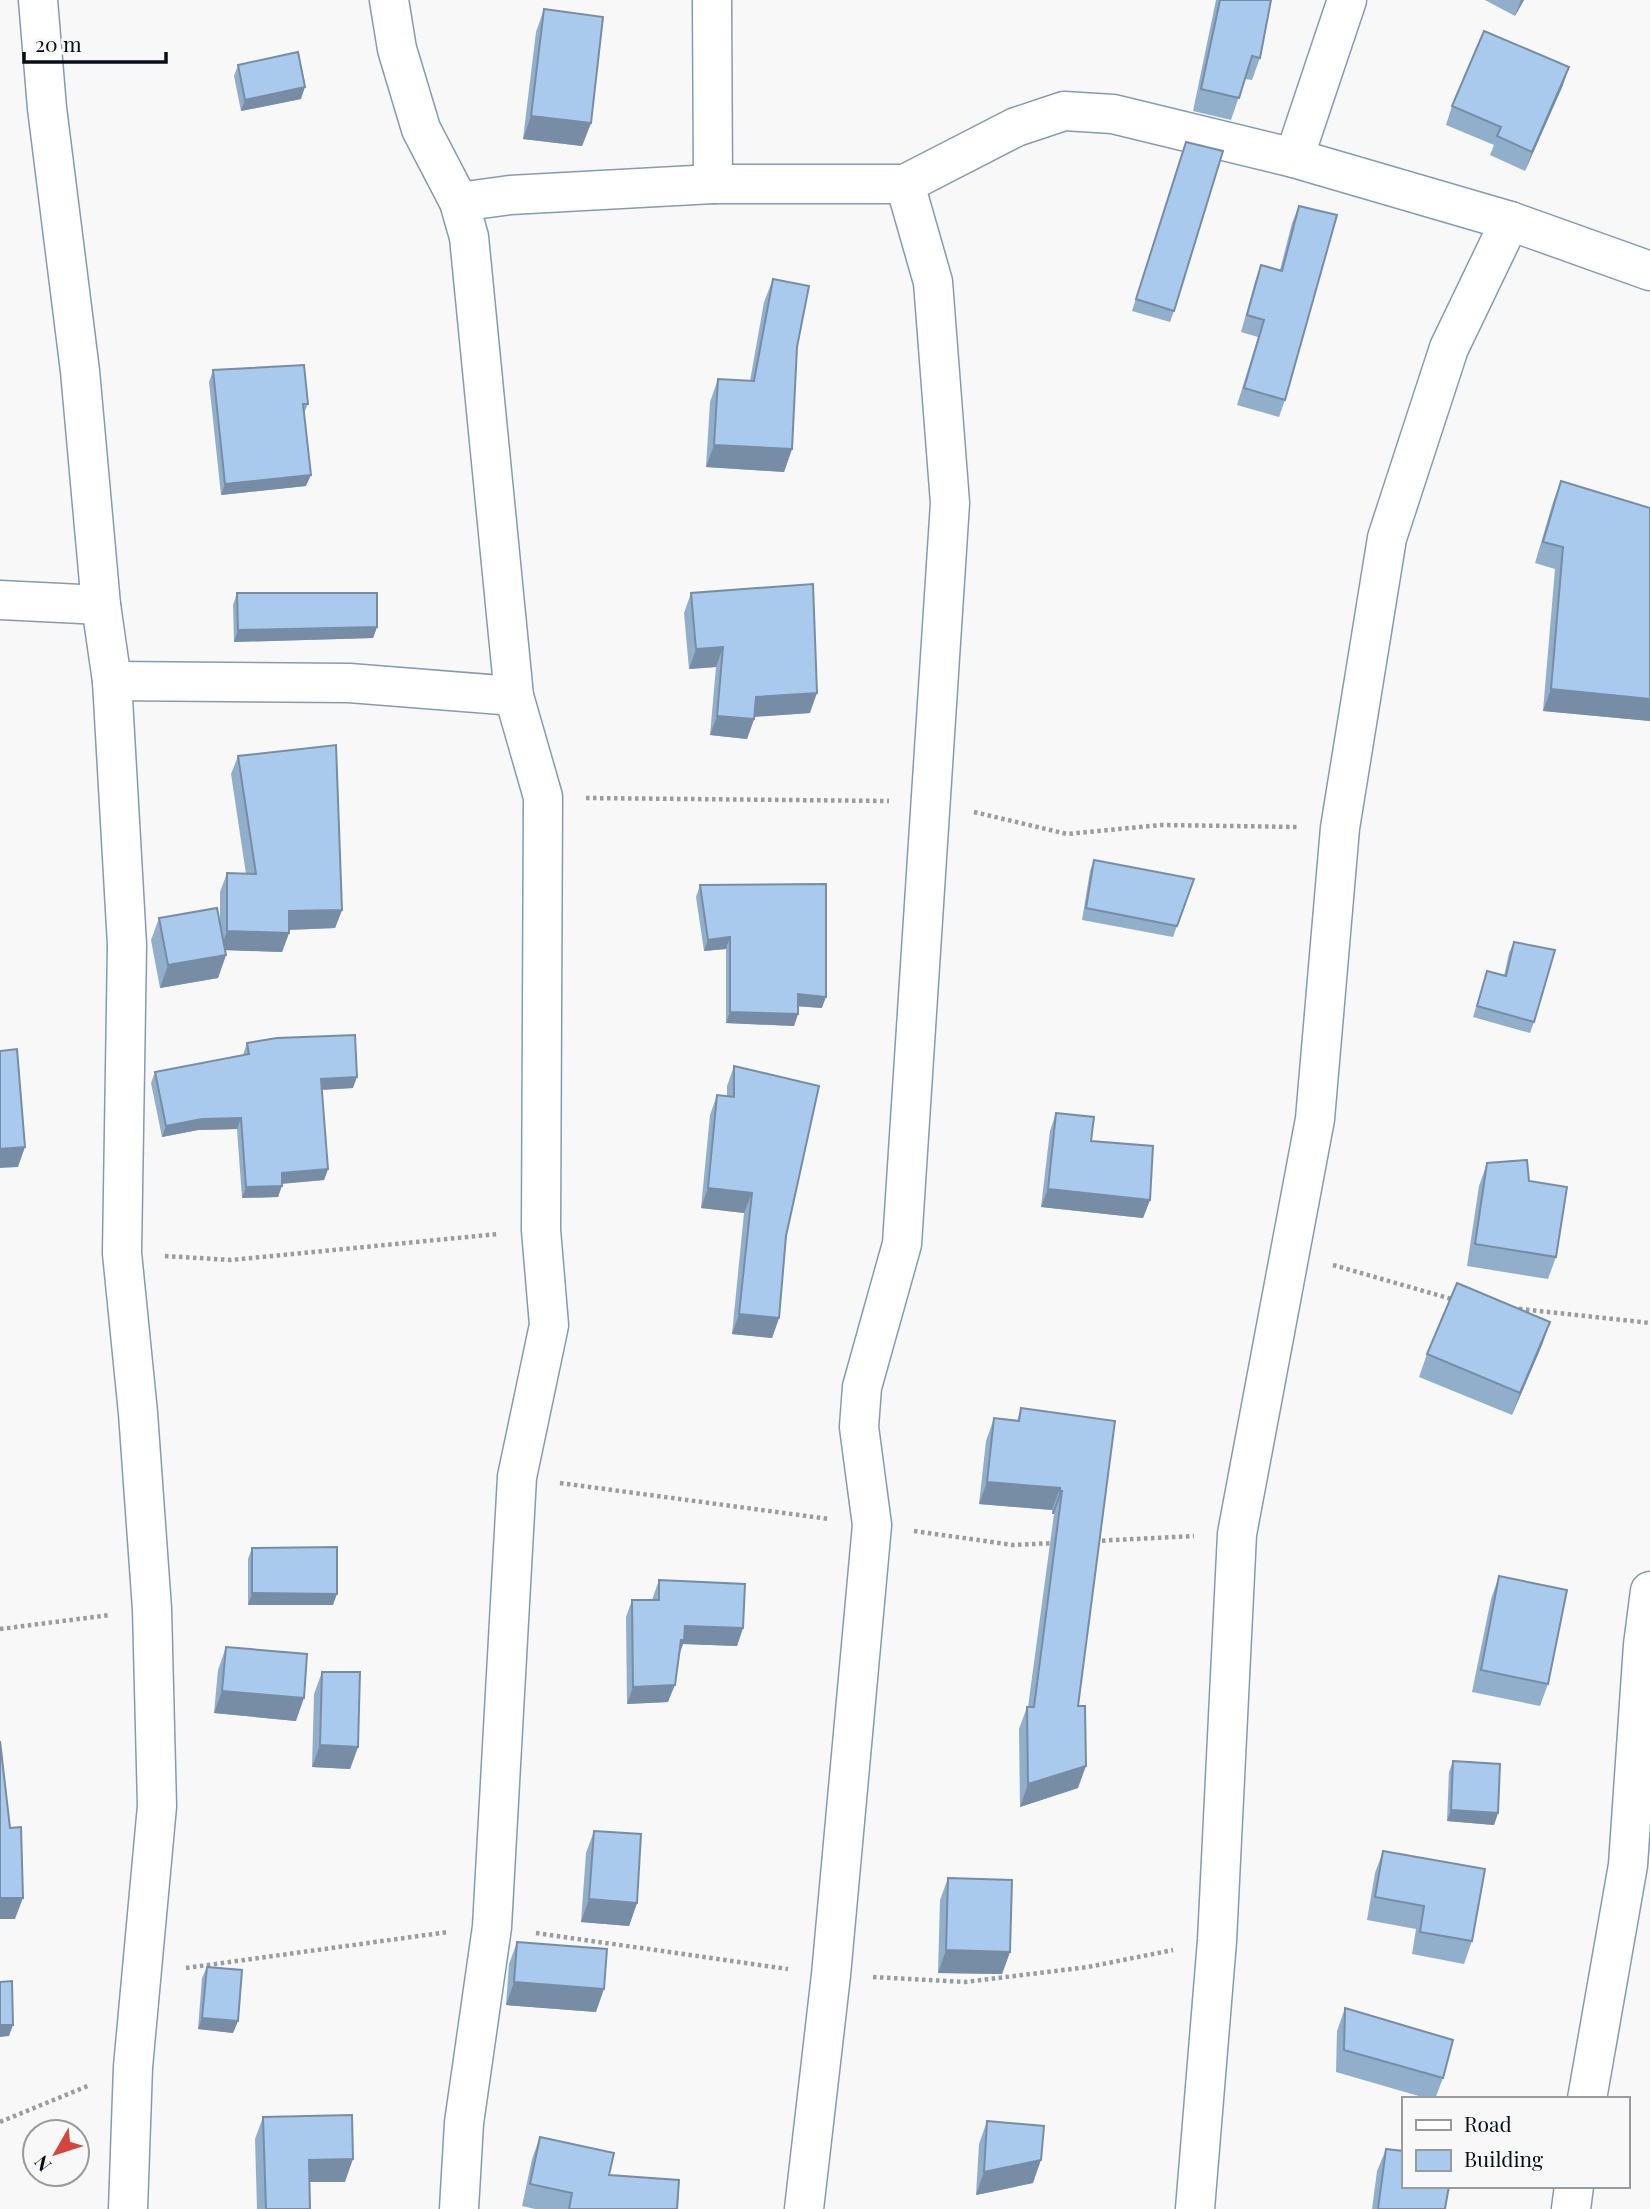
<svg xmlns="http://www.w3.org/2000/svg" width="1650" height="2209" font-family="'Playfair Display',serif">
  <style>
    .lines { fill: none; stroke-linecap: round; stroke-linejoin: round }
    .street-casing { stroke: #829cb8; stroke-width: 41 }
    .path { stroke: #999ca0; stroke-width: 4.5; stroke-dasharray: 3.5 3.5; stroke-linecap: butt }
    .street { stroke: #fff; stroke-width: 38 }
    .wall { fill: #91aecb }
    .shaded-wall { fill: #768da5 }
    .building { fill: #a9caec; stroke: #768da5; stroke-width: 2 }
  </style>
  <rect width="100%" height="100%" fill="#f8f8f8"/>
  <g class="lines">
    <defs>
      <g id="street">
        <path d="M38,0L47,108L80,371L101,605L112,681L127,945L122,1253L138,1413L152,1609L157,1806L133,2067L128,2209"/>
        <path d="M389,0L397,49L421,129L459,202L469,237L514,696L543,797L541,1230L549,1325L517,1477L492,1927L464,2123L459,2209"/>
        <path d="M712,0L713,184"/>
        <path d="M1294,158L1347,0"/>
        <path d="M459,202L510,195L713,184H905L1016,127L1064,111L1113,114L1294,158L1510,221L1650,271"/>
        <path d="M0,600L101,605"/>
        <path d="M112,681L349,683L514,696"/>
        <path d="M1587,2099L1628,1865L1643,1645L1650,1591"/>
        <path d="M804,2209L831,1975L872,1525L859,1427L862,1387L902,1244L950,503L933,282L905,184"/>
        <path d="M1195,2209L1217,1941L1237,1534L1315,1119L1340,828L1387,538L1449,348L1510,221"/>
        <path d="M1571,2209L1574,2186"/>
      </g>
    </defs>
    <!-- street casing -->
    <use href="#street" class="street-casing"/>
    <!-- path -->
    <g class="path">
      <path d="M586,798L889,801"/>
      <path d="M974,812L1067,834L1161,825L1298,827"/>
      <path d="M165,1256L231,1260L498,1234"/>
      <path d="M1333,1265L1455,1300"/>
      <path d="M1512,1308L1650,1323"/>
      <path d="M560,1483L829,1519"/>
      <path d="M914,1531L1013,1545L1054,1543"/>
      <path d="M1095,1541L1194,1536"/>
      <path d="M0,1629L110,1615"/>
      <path d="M536,1933L788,1969"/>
      <path d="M186,1968L448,1932"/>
      <path d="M873,1977L965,1982L1088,1967L1173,1950"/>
      <path d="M0,2122L90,2085"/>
    </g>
    <!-- street -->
    <use href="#street" class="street"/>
  </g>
  <!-- wall -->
  <g class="wall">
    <path d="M1216,0H1271L1260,58L1252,80L1245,79L1231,120L1193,111Z"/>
    <path d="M1485,0H1524L1515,16Z"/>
    <path d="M544,9L591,123L582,146L523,139L536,32Z"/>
    <path d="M238,65L301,99L241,111L234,76Z"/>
    <path d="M1563,85L1525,171L1490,155L1494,145L1446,125L1452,106Z"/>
    <path d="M1182,153L1174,311L1170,322L1132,311Z"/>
    <path d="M1299,206L1285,400L1279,417L1237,405L1258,337L1241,332L1255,282L1261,265L1280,270L1292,223Z"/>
    <path d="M773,279L797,347L792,449L784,472L706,467L710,402L718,379L750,381L764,302Z"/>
    <path d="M213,370L308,404L304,413L306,486L221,495L209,382Z"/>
    <path d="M1561,481L1650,508V721L1543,711L1555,569L1535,563L1553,502Z"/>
    <path d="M237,593L377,627L373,638L234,642L233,605Z"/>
    <path d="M691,593L810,713L755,717L747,739L710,735L716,667L689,669L684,613Z"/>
    <path d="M238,756L342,910L335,928L289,930V933L282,952L225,950L226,955L218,978L160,988L151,940L159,918L220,923V892L227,873L246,874L231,774Z"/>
    <path d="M1094,860L1194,879L1173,937L1082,920L1090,871Z"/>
    <path d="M700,885L822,1008L798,1006V1014L794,1026L726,1023V949L704,951L696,897Z"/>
    <path d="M1514,942L1534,1022L1530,1033L1473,1017L1487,971L1504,976L1509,953Z"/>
    <path d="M247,1043L353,1088L322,1090L328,1169L324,1180L282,1184L278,1197L242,1198L237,1129L198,1130L162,1137L151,1083L155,1072L243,1055Z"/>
    <path d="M734,1066L786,1236L779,1318L772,1338L732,1334L744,1213L701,1208L710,1115L717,1095L727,1096V1086Z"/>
    <path d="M1056,1113L1091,1141L1150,1200L1143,1218L1041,1207L1050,1131Z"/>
    <path d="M1487,1163L1529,1181L1556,1257L1548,1279L1467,1266L1479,1186Z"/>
    <path d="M1550,1322L1542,1345L1512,1415L1419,1377L1427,1354Z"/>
    <path d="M1021,1408L1115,1421L1078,1706V1788L1020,1807L1019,1729L1027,1707H1028L1054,1514H1052V1510L979,1504L986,1441L994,1418L1017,1421Z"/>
    <path d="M252,1548L333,1605H248V1559Z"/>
    <path d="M1499,1576L1548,1684L1540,1706L1472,1692L1491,1599Z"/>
    <path d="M659,1580L743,1628L737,1646L683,1644L679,1656L668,1702L627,1704L626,1617L632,1600H652Z"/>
    <path d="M226,1647L296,1721L214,1713L218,1670Z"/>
    <path d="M322,1672L358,1747L350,1769L312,1767L314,1694Z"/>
    <path d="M1453,1761L1498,1813L1494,1825L1447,1821L1449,1772Z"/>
    <path d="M594,1831L637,1903L629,1926L581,1922L586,1853Z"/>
    <path d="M1383,1851L1472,1941L1464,1964L1412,1954L1416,1929L1367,1920L1375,1873Z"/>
    <path d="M948,1878L1010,1952L1002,1974L938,1973L940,1900Z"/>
    <path d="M517,1942L596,2012L506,2005L509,1964Z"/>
    <path d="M207,1967L238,2021L233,2033L198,2029L202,1978Z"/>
    <path d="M1345,2008L1443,2078L1435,2099H1429L1336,2072L1337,2031Z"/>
    <path d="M263,2117L345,2182H310V2209H257L255,2139Z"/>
    <path d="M987,2121L1033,2183L976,2195L979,2144Z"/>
    <path d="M540,2137L609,2175L677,2209H535L522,2206L532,2159Z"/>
    <path d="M1386,2149L1445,2209H1372L1377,2171Z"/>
  </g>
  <!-- shaded-wall -->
  <g class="shaded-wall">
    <path d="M1521,0H1524L1515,16Z"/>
    <path d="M1569,67L1563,85L1525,171L1532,152Z"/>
    <path d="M305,87L301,99L241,111L245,100Z"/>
    <path d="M531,116L591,123L582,146L523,139Z"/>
    <path d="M714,445L792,449L784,472L706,467Z"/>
    <path d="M311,475L306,486L221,495L225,484Z"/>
    <path d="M377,627L373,638L234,642L238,630Z"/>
    <path d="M723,647L716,667L689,669L696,649Z"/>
    <path d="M1551,689L1650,699V721L1543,711Z"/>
    <path d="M817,693L810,713L749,717L756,697Z"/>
    <path d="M717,716L754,719L747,739L710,735Z"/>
    <path d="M342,910L335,928L282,930L289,911Z"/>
    <path d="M227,931L289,933L282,952L220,950Z"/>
    <path d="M730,937L726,949L704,951L708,940Z"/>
    <path d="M226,955L218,978L160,988L168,965Z"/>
    <path d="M798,994L826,997L822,1008L794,1006Z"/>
    <path d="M730,1012L798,1014L794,1026L726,1023Z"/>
    <path d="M357,1077L353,1088L317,1090L321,1079Z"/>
    <path d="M241,1118L237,1129L198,1130L162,1137L166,1126L202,1119Z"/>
    <path d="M25,1147L18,1167L0,1168V1149Z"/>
    <path d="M328,1169L324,1180L277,1184L282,1173Z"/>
    <path d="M282,1186L278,1197L242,1198L246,1187Z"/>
    <path d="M708,1188L752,1193L744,1213L701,1208Z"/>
    <path d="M1048,1189L1150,1200L1143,1218L1041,1207Z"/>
    <path d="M739,1314L779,1318L772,1338L732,1334Z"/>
    <path d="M1550,1322L1542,1345L1512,1415L1520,1393Z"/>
    <path d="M987,1482L1060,1488L1052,1510L979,1504Z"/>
    <path d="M1060,1491H1062L1054,1514H1052Z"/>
    <path d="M252,1593L337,1594L333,1605H248Z"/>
    <path d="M685,1626L743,1628L737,1646L683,1644L678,1657H674Z"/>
    <path d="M675,1685L668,1702L627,1704L633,1687Z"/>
    <path d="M222,1691L304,1698L296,1721L214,1713Z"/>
    <path d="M320,1745L358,1747L350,1769L312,1767Z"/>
    <path d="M1086,1766L1078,1788L1020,1807L1028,1784Z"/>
    <path d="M1451,1810L1498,1813L1494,1825L1447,1821Z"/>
    <path d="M0,1898H23L15,1919H0Z"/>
    <path d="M589,1899L637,1903L629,1926L581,1922Z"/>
    <path d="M946,1950L1010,1952L1002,1974L938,1973Z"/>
    <path d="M514,1982L604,1989L596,2012L506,2005Z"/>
    <path d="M202,2018L238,2021L233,2033L198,2029Z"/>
    <path d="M0,2025H13L9,2036L0,2037Z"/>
    <path d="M353,2159L345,2182H301L309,2160Z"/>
    <path d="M1041,2160L1033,2183L976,2195L984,2172Z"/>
  </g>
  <!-- building -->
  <g class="building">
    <path d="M1220,0H1271L1260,58L1252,56L1239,98L1201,89Z"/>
    <path d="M544,9L603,17L591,123L531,116Z"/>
    <path d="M1484,31L1569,67L1532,152L1497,136L1501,127L1452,106Z"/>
    <path d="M298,52L305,87L245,100L238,65Z"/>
    <path d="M1186,142L1223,151L1174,311L1136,299Z"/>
    <path d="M1299,206L1337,215L1285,400L1244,388L1264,320L1247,315L1261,265L1282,271Z"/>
    <path d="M773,279L809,286L797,347L792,449L714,445L718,379L754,381Z"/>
    <path d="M304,365L308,404H303L311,475L225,484L213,370Z"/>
    <path d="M1561,481L1650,508V699L1551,689L1563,547L1543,542Z"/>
    <path d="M813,584L817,693L756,697L754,719L717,716L723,647L696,649L691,593Z"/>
    <path d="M237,593H377V627L238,630Z"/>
    <path d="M336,745L342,910L289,911V933L227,931V873L256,874L238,756Z"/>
    <path d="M1094,860L1194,879L1177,926L1086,908Z"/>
    <path d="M826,884V997L798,994V1014L730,1012V937L708,940L700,885Z"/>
    <path d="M217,908L226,955L168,965L159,918Z"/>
    <path d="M1514,942L1555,950L1534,1022L1477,1006L1487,971L1506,976Z"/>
    <path d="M355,1035L357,1077L321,1079L328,1169L282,1173V1186L246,1187L241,1118L202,1119L166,1126L155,1072L249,1054L247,1043L277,1038Z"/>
    <path d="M17,1049L25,1147L0,1149V1051Z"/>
    <path d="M734,1066L819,1086L786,1236L779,1318L739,1314L752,1193L708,1188L717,1095L734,1097Z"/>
    <path d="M1056,1113L1094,1117L1091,1141L1153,1146L1150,1200L1048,1189Z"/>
    <path d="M1527,1160L1529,1181L1567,1187L1556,1257L1475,1244L1487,1163Z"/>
    <path d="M1457,1283L1550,1322L1520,1393L1427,1354Z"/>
    <path d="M1021,1408L1115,1421L1078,1706H1085L1086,1766L1028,1784L1027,1707H1034L1062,1491H1060V1488L987,1482L994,1418L1019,1421Z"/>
    <path d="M337,1547V1594L252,1593V1548Z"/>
    <path d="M1499,1576L1567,1590L1548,1684L1481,1670Z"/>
    <path d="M659,1580L745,1584L743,1628L685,1626L684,1640H681L675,1685L633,1687L632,1600H659Z"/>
    <path d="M226,1647L307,1654L304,1698L222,1691Z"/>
    <path d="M322,1672H360L358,1747L320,1745Z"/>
    <path d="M0,1741L10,1828L21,1827L23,1898H0Z"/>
    <path d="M1453,1761L1500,1764L1498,1813L1451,1810Z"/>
    <path d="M594,1831L641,1834L637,1903L589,1899Z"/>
    <path d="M1383,1851L1485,1869L1472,1941L1420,1932L1424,1906L1375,1897Z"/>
    <path d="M948,1878L1012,1880L1010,1952L946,1950Z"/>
    <path d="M517,1942L607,1949L604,1989L514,1982Z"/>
    <path d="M207,1967L242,1970L238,2021L202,2018Z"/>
    <path d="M12,1981L13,2025H0V1982Z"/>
    <path d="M1345,2008L1453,2040L1443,2078L1344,2050Z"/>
    <path d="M352,2115L353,2159L309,2160L310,2209H266L263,2117Z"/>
    <path d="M987,2121L1044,2126L1041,2160L984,2172Z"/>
    <path d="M540,2137L614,2153L609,2175L679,2180L677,2209H569L572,2193L530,2184Z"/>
    <path d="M1386,2149L1403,2151V2186H1449L1445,2209H1378Z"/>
  </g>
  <!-- legend -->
  <rect x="1402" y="2097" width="228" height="91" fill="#f8f8f8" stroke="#979b9f" stroke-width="2"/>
  <rect x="1416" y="2120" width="35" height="10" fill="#ffffff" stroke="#979b9f" stroke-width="2"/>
  <text x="1464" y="2132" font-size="21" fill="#060f19">Road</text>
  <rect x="1416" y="2150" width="35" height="21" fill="#a9caec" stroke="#979b9f" stroke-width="2"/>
  <text x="1464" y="2167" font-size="21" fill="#060f19">Building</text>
  <!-- north arrow -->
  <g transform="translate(56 2153) rotate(231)"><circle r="33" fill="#f8f8f8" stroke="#979b9f" stroke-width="2"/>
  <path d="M0-5L12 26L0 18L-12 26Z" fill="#d4463c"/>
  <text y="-10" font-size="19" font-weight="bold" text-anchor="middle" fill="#060f19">N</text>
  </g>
  <!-- scale -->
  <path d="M24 52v10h142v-10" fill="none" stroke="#060f19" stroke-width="3.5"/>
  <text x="35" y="52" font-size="21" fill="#060f19" stroke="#f8f8f8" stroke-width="5" paint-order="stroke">20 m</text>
</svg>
